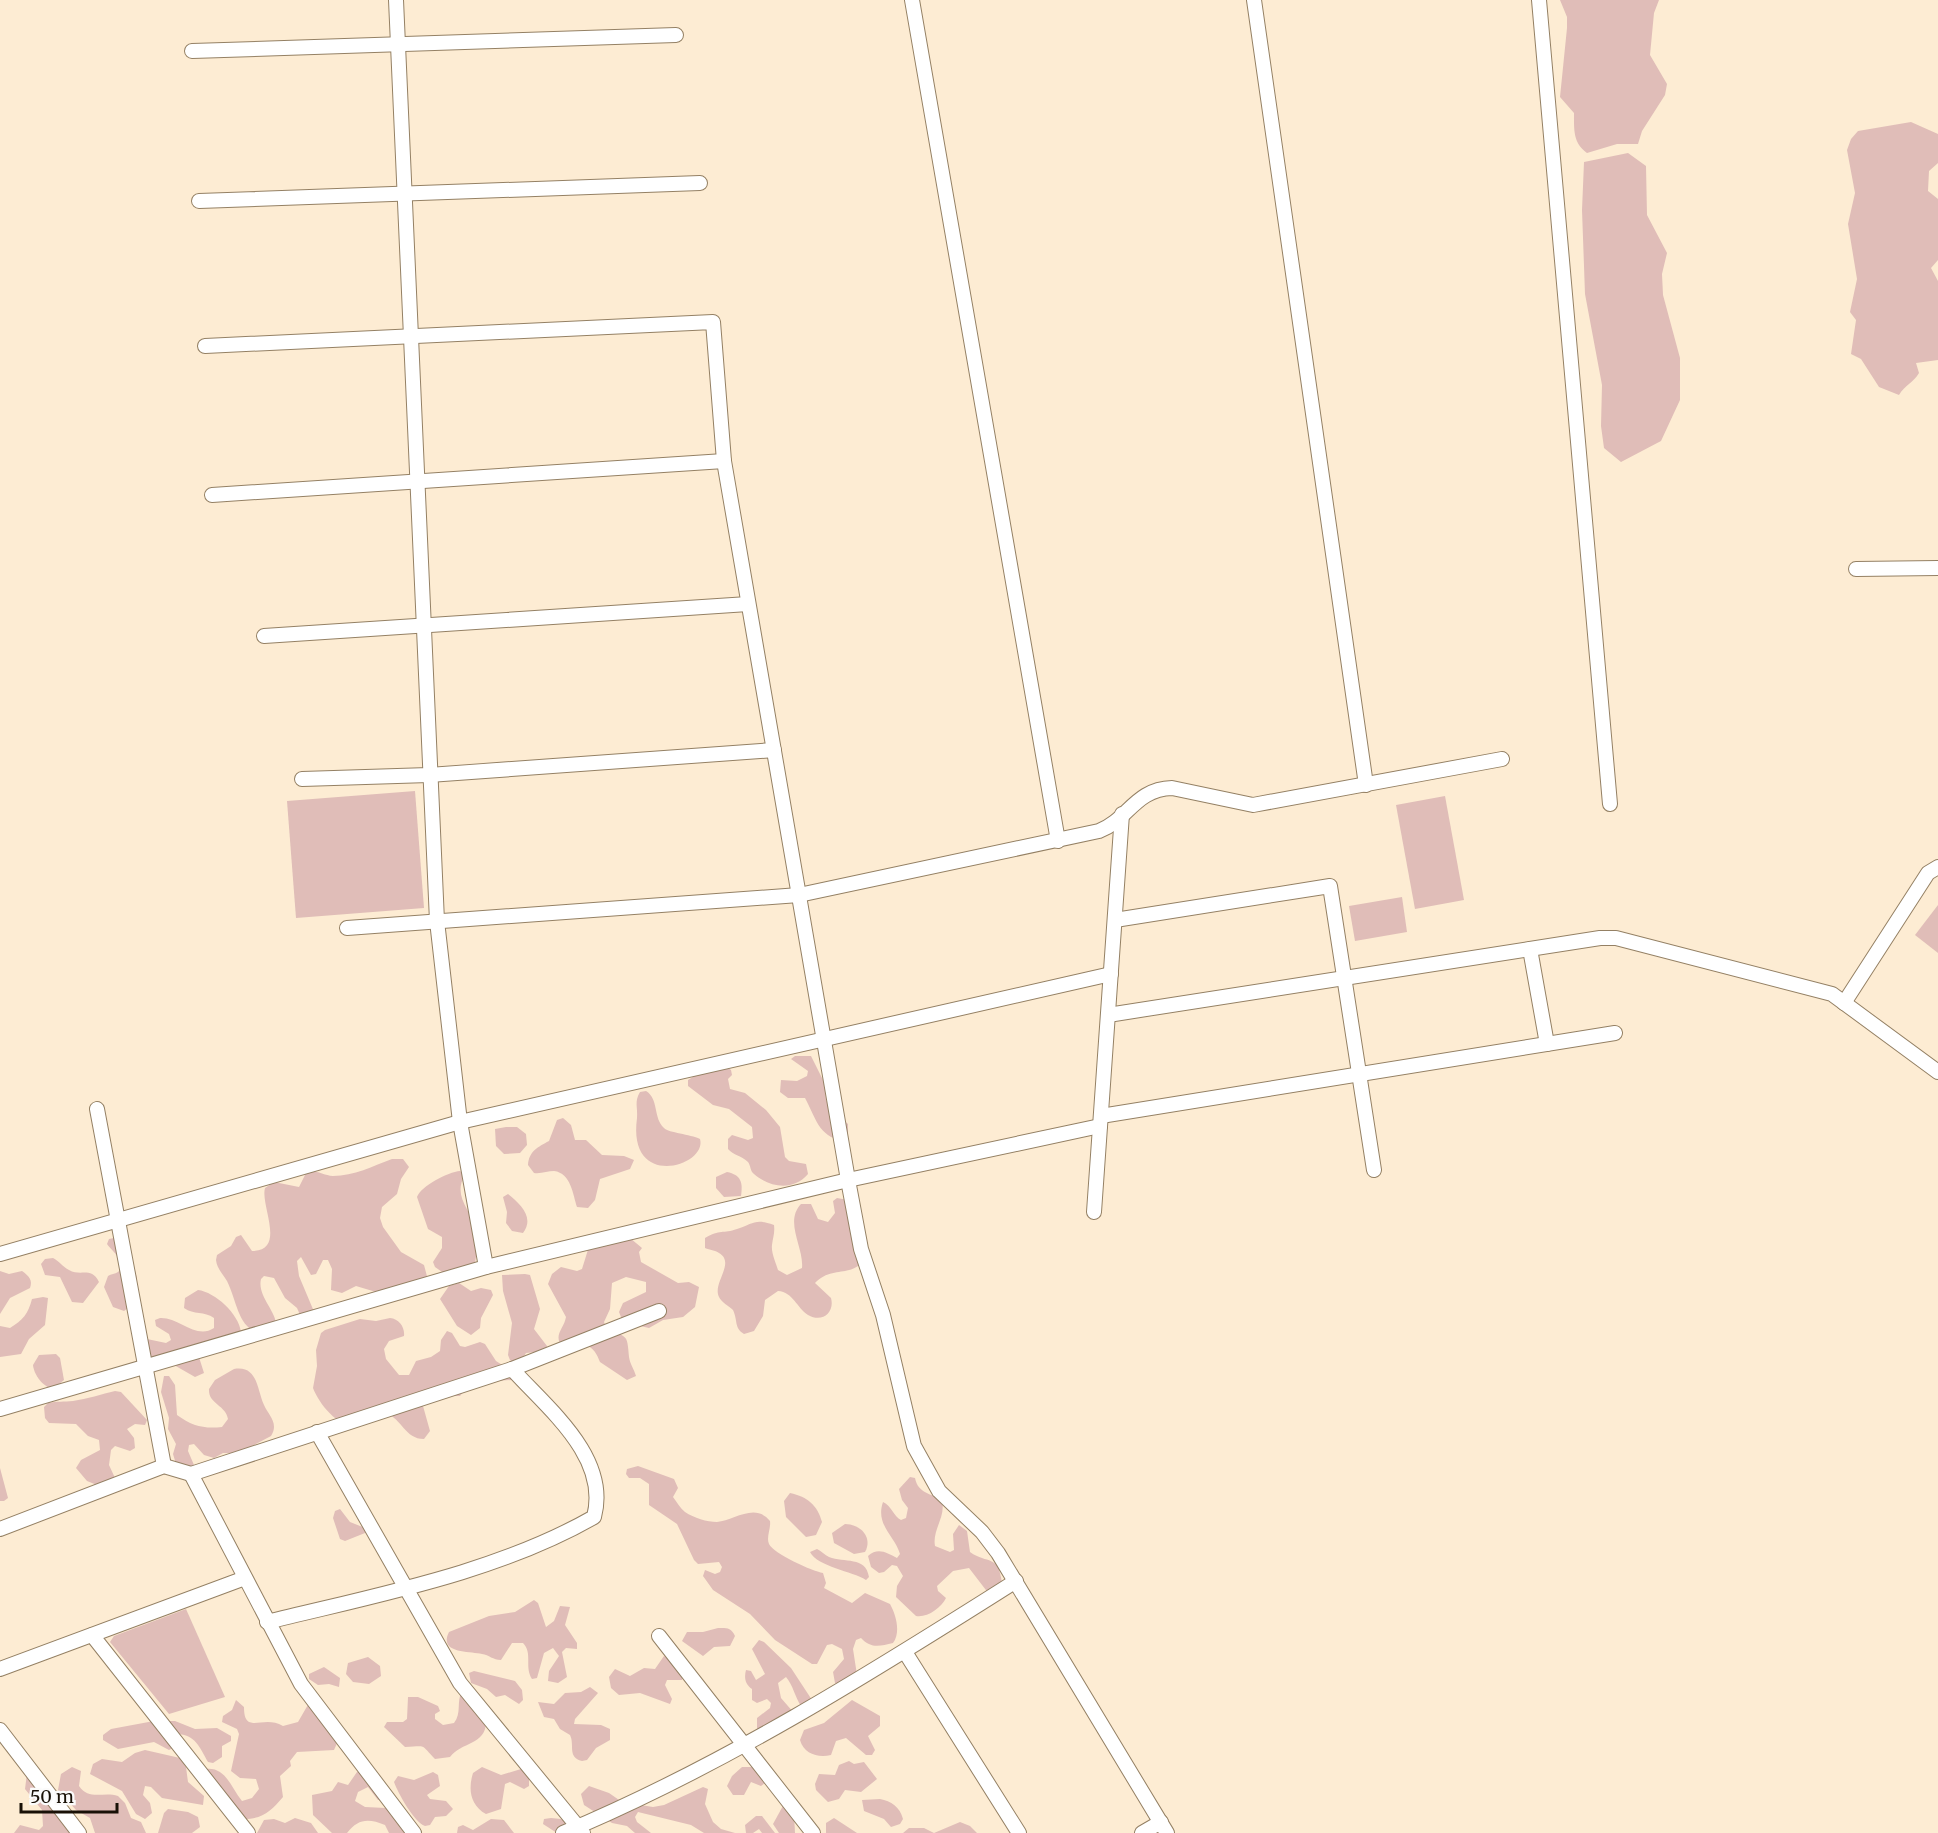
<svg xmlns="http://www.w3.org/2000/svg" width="1938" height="1833" font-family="Merriweather,serif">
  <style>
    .green { fill: #e0bdb8 }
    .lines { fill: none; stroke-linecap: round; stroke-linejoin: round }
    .minor-casing { stroke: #948064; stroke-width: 16 }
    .minor { stroke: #fff; stroke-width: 14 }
  </style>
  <rect width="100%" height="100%" fill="#fdecd3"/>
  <!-- green -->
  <g class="green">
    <path d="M1560,0H1659L1654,13L1650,55L1667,84L1665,95L1642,131L1638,144H1617L1587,153C1573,143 1574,130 1574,113L1560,97L1567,28V17Z"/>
    <path d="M1911,122L1938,134V163L1929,171L1928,191L1938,199V260L1931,268L1938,281V360L1916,363L1919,373C1913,383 1905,385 1899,395L1879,387L1861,359L1851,354L1856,320L1850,312L1857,279L1848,224L1855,193L1847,150L1851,139L1858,131Z"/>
    <path d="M1628,153L1646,166L1647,215L1667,253L1662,274L1663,295L1680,358V400L1661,441L1621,462L1604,448L1601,426L1602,385L1585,294L1582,210L1584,162Z"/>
    <path d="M415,791L424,908L296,918L287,801Z"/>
    <path d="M1445,796L1464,900L1415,909L1396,805Z"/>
    <path d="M1402,897L1407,932L1355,941L1349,906Z"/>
    <path d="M1938,905V953L1915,935Z"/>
    <path d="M795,1056H811L825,1084L826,1100L831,1109L848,1124V1139L843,1141C818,1136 816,1118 805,1098H788L780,1092L781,1080L797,1081L807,1076L808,1071L791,1059Z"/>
    <path d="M727,1067L731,1070L732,1075L728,1079L730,1089L745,1093L766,1110L780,1127L785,1157L789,1161L806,1164L808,1174C794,1191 770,1188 754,1174C750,1171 751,1166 748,1162C742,1156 733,1155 728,1149V1139L732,1135L748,1140L753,1138L752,1127L729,1109L713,1105L688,1086V1080L696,1075Z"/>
    <path d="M646,1091C659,1099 653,1118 664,1128C669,1133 690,1134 700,1139C708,1166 627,1191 637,1118C638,1107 634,1102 640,1092Z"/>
    <path d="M563,1118L571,1125L575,1140H586L602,1155L624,1156L634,1160L630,1169L600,1179L595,1200L588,1208L577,1207C573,1195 571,1173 554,1171C548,1171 541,1174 534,1173L528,1165C529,1151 538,1147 549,1141L557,1120Z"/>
    <path d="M506,1127H517L526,1134L527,1145L520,1153L504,1154L496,1146L495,1129Z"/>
    <path d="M392,1159H403L409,1167L401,1179L397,1194L382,1207L380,1218L383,1227L401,1252L424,1265L428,1280L384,1299L376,1292L356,1286L342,1293L331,1290L332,1269L328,1260H323L316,1274L311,1275L301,1257L297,1261L299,1276L315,1314L301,1317L297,1308L285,1298L274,1278L264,1276L261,1279C256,1300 286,1317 273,1336C237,1335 239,1305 227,1281C223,1274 217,1269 216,1260L217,1255L231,1246L236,1237L241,1235L252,1251C287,1251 260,1205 265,1188L274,1182L299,1187L306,1173C318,1169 322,1175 333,1176C354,1176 373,1166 392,1159Z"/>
    <path d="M460,1171L465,1175C452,1196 471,1210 476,1229C479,1241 477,1251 475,1263L445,1274L435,1267L433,1262L442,1248V1237L428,1229L417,1197C421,1186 448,1172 460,1171Z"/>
    <path d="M727,1172C741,1175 743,1182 741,1196L724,1197L716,1188V1177Z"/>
    <path d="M508,1194C520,1204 535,1217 523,1233L512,1231L506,1223L507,1212L503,1197Z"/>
    <path d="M837,1198L848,1200L862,1262C850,1277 831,1266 815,1283L831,1298C835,1313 822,1323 808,1315C797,1308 793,1292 778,1291L765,1300L763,1316L754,1331L744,1334C734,1328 738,1321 733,1310C729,1306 721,1302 719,1297C712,1283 736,1263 719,1253C715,1250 710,1250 705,1248V1238C720,1229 723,1234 737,1229C753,1224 755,1218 774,1225C775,1233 773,1237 772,1245C771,1253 776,1263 778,1270L787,1275L802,1268C804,1247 784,1222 801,1204H811L818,1219L828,1222L835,1213L833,1201Z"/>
    <path d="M114,1238L130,1252L137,1278L129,1287L128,1308L124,1311L113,1307L104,1287L108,1276C111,1274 115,1274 118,1272C128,1263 111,1250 107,1244L109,1239Z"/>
    <path d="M630,1238L642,1248L639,1252L641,1262L678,1283L689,1282L699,1287L695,1307L683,1317L663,1320L649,1328L623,1322L619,1312L623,1303L646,1292V1282L626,1277L612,1283L610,1309L604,1322L606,1327C627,1340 627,1331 629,1357C630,1364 634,1369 636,1376L627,1380L600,1362C592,1341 583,1344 562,1346C553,1335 564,1329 566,1317L548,1284L552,1274L561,1267L577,1271L582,1269L591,1240Z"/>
    <path d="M53,1258C59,1261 63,1267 69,1270C81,1277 91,1266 99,1282L83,1303L72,1302L60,1277L45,1275L41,1264L45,1259Z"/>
    <path d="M0,1271L9,1274L22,1271C29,1276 33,1280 30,1288L10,1298L0,1314Z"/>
    <path d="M525,1274L530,1275L540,1309L534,1329L547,1346L546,1351L526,1353L523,1358L514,1363L510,1360L508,1355L512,1323L503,1291L502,1275Z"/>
    <path d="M459,1283L471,1291L481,1288L491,1290L493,1295L481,1318L480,1328L471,1335L457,1326L440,1299L449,1286Z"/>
    <path d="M198,1290C215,1292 239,1314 241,1332L198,1354L204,1373L195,1377L167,1361L147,1356L143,1343L147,1339L166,1343L171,1340L169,1334L156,1326L155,1320L160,1318C179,1317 196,1340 214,1328V1318C204,1311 194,1315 184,1308L185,1298Z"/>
    <path d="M43,1297L48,1298L45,1325L29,1339L21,1354L0,1357V1326L10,1328C23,1320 28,1314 32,1299Z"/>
    <path d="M390,1318C399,1319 405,1327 404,1336L389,1341L384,1349L386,1359L399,1375H409L416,1361L431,1357L440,1351L441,1340L447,1331L452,1333L460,1346L465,1347L480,1342L485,1344L496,1361L510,1370L512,1380L492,1381L466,1388L460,1396H455L442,1386H437L423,1406L430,1431L424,1439C405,1439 402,1419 386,1413L362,1423L359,1427C339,1429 319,1404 313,1388L317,1366L316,1350L321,1333L325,1330L360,1319L376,1321Z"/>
    <path d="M56,1354L60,1358L64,1380L53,1389C43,1387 34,1375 33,1365L39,1355Z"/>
    <path d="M234,1369C258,1365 257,1390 264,1405C269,1416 279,1423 271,1436L239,1453H223L214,1458L204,1455L194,1444L189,1445L188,1451L194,1465L191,1468L176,1464L173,1454L176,1444L168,1429L169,1418L161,1392L164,1376H169L175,1385L177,1415C192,1426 204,1429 222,1427L228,1419C226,1405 208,1404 209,1389L215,1380Z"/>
    <path d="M115,1391L121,1392L147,1420L145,1425L135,1424L127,1429L134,1438L135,1448L130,1451L115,1446L111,1450L109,1465L115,1478L102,1487L87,1481L76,1468L81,1460L100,1450L99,1440L88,1436L76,1424L49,1423L45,1418L44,1407L48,1403C57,1401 64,1402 73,1401C87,1399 102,1394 115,1391Z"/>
    <path d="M638,1466L674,1479L678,1488L673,1497C677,1502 680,1508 685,1512C694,1518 707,1522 717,1522C733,1521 755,1502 770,1521C771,1529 766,1537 769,1544C774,1554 812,1571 823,1573L826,1583L824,1588L852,1603L865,1593L890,1604C896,1615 901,1632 893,1643C880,1646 871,1649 861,1638L856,1640L853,1649L857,1675L840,1685L835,1683L833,1672L844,1659L842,1649L832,1644L827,1645L817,1664H812L775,1640L750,1614L713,1590L703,1576L705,1570L715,1574L720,1572L722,1567L719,1562L698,1564L694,1560L677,1524L649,1505V1484L640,1478H629L626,1474L627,1469Z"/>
    <path d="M0,1468L8,1498L4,1501H0Z"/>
    <path d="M910,1477L915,1478C918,1494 932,1493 942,1501C946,1517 932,1530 935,1546L950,1552L954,1550L953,1534L959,1525L967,1531L970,1552C988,1565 998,1553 1002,1583L989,1594L969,1568L953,1571L937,1586L938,1591L946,1598C941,1608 927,1618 916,1616L896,1597L897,1586L903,1576L897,1566L892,1565L884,1572L879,1573L871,1567L868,1556C878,1547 887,1553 897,1558L900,1554C895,1536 875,1525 883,1502C892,1506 893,1516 901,1520L906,1518L908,1508L902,1500L899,1489Z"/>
    <path d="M790,1493C808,1497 817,1505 822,1522L816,1535L806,1537L786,1517L784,1501Z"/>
    <path d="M340,1509L350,1522L365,1528V1533L345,1541L340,1539L333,1518L335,1511Z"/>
    <path d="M845,1524C861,1524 873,1538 865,1552L854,1554L834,1543L832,1533Z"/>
    <path d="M817,1549C821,1551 825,1555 829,1557C844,1563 866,1556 869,1577L866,1580C852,1571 818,1567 810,1552Z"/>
    <path d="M534,1600L538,1603L546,1627L554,1621L560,1606L570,1607L565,1625L577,1643V1649L566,1648L562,1652L567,1677L558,1683L548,1681L549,1671L559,1656L553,1648L544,1653L537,1678L532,1679C524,1667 533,1653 523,1643H512L501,1660C493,1660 489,1655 482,1654C470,1651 438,1654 449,1632L489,1616L515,1612Z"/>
    <path d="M186,1609L225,1697L169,1714L110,1642L114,1636Z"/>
    <path d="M718,1628C726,1628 731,1627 735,1636L730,1646L714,1647L703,1656L682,1641L687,1632H703Z"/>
    <path d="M759,1640L764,1642L791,1668L812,1700L801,1706C795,1697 793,1685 786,1677L778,1683L781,1698L794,1713L763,1730L757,1729V1718L770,1708L771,1703L767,1699L757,1703L752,1700V1689C745,1684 744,1678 746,1670L751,1671L756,1680L765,1674L752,1649Z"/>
    <path d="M664,1656L669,1658L683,1674L682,1680H667L665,1685L672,1699L670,1704L640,1693L619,1695L611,1688L609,1677L615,1669L630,1676L644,1668L655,1669Z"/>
    <path d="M368,1657L380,1666L381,1676L369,1684L353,1682L346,1674L348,1663Z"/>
    <path d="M324,1667L340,1678L339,1687L329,1684L318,1685L309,1679V1674Z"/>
    <path d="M474,1671L515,1681L522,1690L523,1700L519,1704L505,1695L496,1697L487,1689L471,1683L469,1673Z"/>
    <path d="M590,1687L598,1693L575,1719L574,1724L601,1725L610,1729V1740L596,1748L587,1760L582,1761C567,1757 575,1745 570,1735L560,1729L554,1719L544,1717L538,1702L554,1704L565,1693L581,1692Z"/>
    <path d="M462,1691L486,1722C486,1745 461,1742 450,1757L435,1759C420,1744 428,1746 405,1747L384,1727L387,1722H403L407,1719L408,1697H418L438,1706L440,1711L435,1714V1719L443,1725L454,1723C462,1713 456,1702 462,1691Z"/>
    <path d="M236,1700L244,1707C244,1736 263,1714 283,1726L298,1722L309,1703L338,1741L334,1750L297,1752L290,1761L291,1766L280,1776L283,1797C271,1811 263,1819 244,1819L205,1769C226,1766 231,1788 242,1801L252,1798L259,1789L256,1779L240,1778L231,1771L239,1734L237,1729L222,1722L223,1716L232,1710Z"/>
    <path d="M852,1700L880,1716V1726L868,1736L875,1750L872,1755H866L846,1738L836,1741L831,1755C818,1758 804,1754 800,1740L804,1730L824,1723Z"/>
    <path d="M154,1721H175L195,1729L217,1728L231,1736V1741L222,1746V1757L213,1763L208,1762C200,1748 195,1734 177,1734L173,1748L169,1750L154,1742L118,1749L103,1740V1735L111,1729Z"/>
    <path d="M145,1750L180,1758L186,1767L188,1782L204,1796L203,1805L162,1798L151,1787L145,1786L143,1795L150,1803L152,1813L145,1819L136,1814L122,1791L90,1774L93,1764L102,1759L122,1762L135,1753Z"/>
    <path d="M849,1761L854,1764L864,1762L877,1779L861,1792L845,1790L839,1799L828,1802L816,1790L815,1784L819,1774L835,1775L839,1765Z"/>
    <path d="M72,1767L81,1771L79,1786C89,1801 104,1791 118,1796L125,1803L131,1818L141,1822L146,1833H95L90,1818L76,1810L58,1790L61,1774Z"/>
    <path d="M482,1767L501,1775L521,1769L529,1776V1786L524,1789L510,1782L505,1784L501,1809L486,1814C470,1805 468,1789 473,1773Z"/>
    <path d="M742,1767H753L765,1778V1783L761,1786L751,1782L744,1795H733L727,1786L732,1776Z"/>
    <path d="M373,1769L385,1786L384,1800H378L368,1787L358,1792L355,1801L365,1807L386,1808L414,1833H389L385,1825C368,1818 358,1819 347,1833H332L313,1815L312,1795L332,1791L338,1782L348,1785L357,1772Z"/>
    <path d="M433,1772L438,1775L440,1786L427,1795L430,1799L446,1801L453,1809L446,1816L435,1817L430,1825L425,1826C414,1822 398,1793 394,1782L398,1776L414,1780Z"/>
    <path d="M27,1773L81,1833H14L20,1825L39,1830L43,1826L42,1810L25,1789Z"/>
    <path d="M589,1786L609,1793L622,1802L653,1807L664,1805L703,1787L708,1789L705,1804L713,1822L721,1829L735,1833H704L691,1825L638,1812L635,1817L637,1822L651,1833H635L627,1826L612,1823L584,1805L581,1794Z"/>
    <path d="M880,1799C891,1801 900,1807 903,1819L900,1824L891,1827L884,1819L864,1811L862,1800Z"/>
    <path d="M784,1804L794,1814L795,1833H779L773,1824Z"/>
    <path d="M168,1809L188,1812L198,1817L200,1827L192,1833H158L164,1813Z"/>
    <path d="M756,1816H762L775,1833H762L759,1829L753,1833H746L745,1825Z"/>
    <path d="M295,1818L311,1823L318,1833H257L264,1820L274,1819L285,1823Z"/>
    <path d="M551,1818L561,1819L570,1825L557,1833L543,1824L544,1819Z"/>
    <path d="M834,1818L857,1833H826V1823Z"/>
    <path d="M491,1819L504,1820L514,1833H457L458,1827L463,1825L473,1830Z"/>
    <path d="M960,1822L970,1826L977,1833H903L909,1828H924L934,1833Z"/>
  </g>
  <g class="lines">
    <defs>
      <g id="minor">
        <path d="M396,0L437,921L460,1122L486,1267"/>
        <path d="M912,0L1058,841"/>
        <path d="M1254,0L1366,785"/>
        <path d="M1539,0L1610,804"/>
        <path d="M192,51L676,35"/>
        <path d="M199,201L700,183"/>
        <path d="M205,346L713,322L724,461L848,1180L861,1249L883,1315L914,1446L939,1491L982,1532L998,1553L1167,1833"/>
        <path d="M212,495L724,461"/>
        <path d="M1856,569L1938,568"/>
        <path d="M264,636L748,604"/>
        <path d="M302,779L429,775L774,750"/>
        <path d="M1115,920L1330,886L1374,1170"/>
        <path d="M347,928L799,895L1099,831C1128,820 1135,789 1172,788L1253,805L1502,759"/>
        <path d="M1530,949L1547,1044"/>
        <path d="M1844,1003L1928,873L1938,867"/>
        <path d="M1108,1015L1600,938H1616L1832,994L1938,1072"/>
        <path d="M97,1109L164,1466"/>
        <path d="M1101,1116L1615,1033"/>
        <path d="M1094,1212L1122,814"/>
        <path d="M0,1254L460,1122L1111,974"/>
        <path d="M0,1409L486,1267L848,1180L1100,1126"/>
        <path d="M317,1432L460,1683L583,1833"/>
        <path d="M191,1474L301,1684L414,1833"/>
        <path d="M0,1529L164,1466L191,1474L512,1369L659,1311"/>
        <path d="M267,1622C376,1595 496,1573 594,1517C610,1457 548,1409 512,1369"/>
        <path d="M92,1635L248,1833"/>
        <path d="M659,1636L813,1833"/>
        <path d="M905,1652L1019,1833"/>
        <path d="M0,1669L245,1578"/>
        <path d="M0,1730L79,1833"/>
        <path d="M563,1833C721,1767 871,1673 1016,1581"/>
        <path d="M1142,1833L1161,1822"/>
      </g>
    </defs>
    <!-- minor casing -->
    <use href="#minor" class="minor-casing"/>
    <!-- minor -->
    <use href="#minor" class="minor"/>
  </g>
  <!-- scale -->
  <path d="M21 1803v9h96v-9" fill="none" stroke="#191107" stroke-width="3"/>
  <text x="30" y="1803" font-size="18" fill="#191107" stroke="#fbfbfb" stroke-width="4.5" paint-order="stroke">50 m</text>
</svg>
